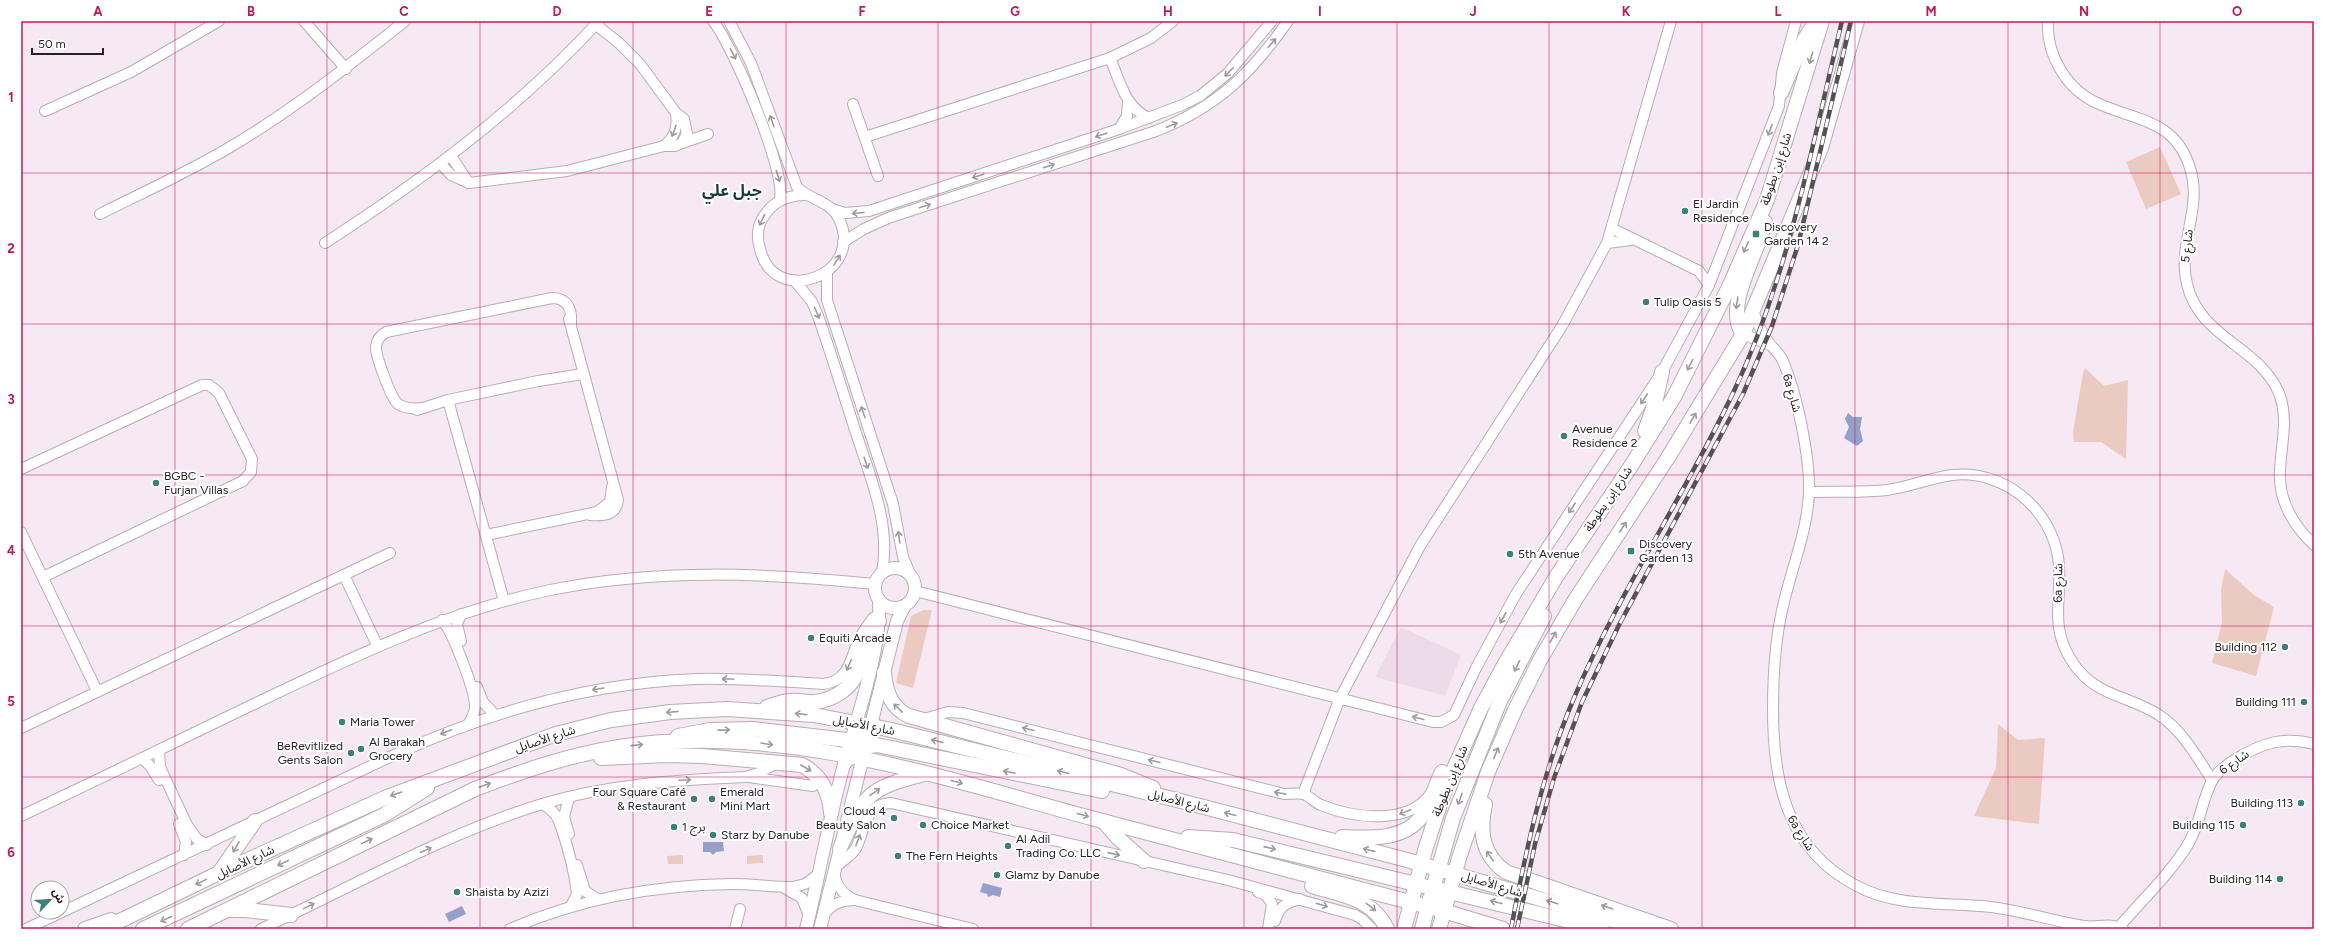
<svg xmlns="http://www.w3.org/2000/svg" width="2335" height="950" font-family="Figtree,'Noto Sans Arabic',sans-serif">
  <style>
    .built { fill: #eedbea }
    .green { fill: #ebcac2 }
    .water { fill: #95a0c9 }
    .lines { fill: none; stroke-linecap: round; stroke-linejoin: round }
    .minor-casing { stroke: #b8acb6; stroke-width: 12 }
    .tertiary-casing { stroke: #b8acb6; stroke-width: 14 }
    .secondary-casing { stroke: #b8acb6; stroke-width: 16 }
    .minor { stroke: #fff; stroke-width: 10 }
    .tertiary { stroke: #fff; stroke-width: 12 }
    .secondary { stroke: #fff; stroke-width: 14 }
    .rail-casing { stroke: #575055; stroke-width: 4.5 }
    .rail { stroke: #fff; stroke-width: 3; stroke-dasharray: 9; stroke-linecap: butt }
    .oneway { stroke: #9d9b9d }
    .grid { fill: none; stroke: #c2185b; stroke-width: 1; stroke-opacity: 0.55 }
    .poi-dot { fill: #3c8177; stroke: #fff; stroke-width: 1.5 }
    .labels { text-anchor: middle; stroke-width: 4; stroke-linejoin: round; paint-order: stroke }
    .street-label { font-size: 12px; fill: #262125; stroke: #fff }
    .poi-label { font-size: 12px; fill: #262125; stroke: #fff; text-anchor: start }
    .district-label { font-size: 16px; font-weight: bold; fill: #173933; stroke: #fff }
    .neatline { fill: none; stroke: #c2185b; stroke-width: 1.5 }
    .grid-label { font-size: 13px; text-anchor: middle; font-weight: bold; fill: #c2185b }
  </style>
  <rect width="100%" height="100%" fill="#f6e9f3"/>
  <!-- built -->
  <path class="built" d="M1401,627L1461,655L1445,696L1375,677Z"/>
  <!-- green -->
  <g class="green">
    <path d="M2160,147L2181,194L2146,209L2126,162Z"/>
    <path d="M2085,368L2104,386L2128,380L2126,459L2101,442H2074L2073,432L2083,373Z"/>
    <path d="M2225,569L2254,595L2274,607L2256,676L2212,663L2222,622L2221,589Z"/>
    <path d="M923,610H932L913,688L896,683L911,616Z"/>
    <path d="M1998,724L2018,740L2045,738L2039,824L1974,816L1996,768Z"/>
    <path d="M683,855V864H668L667,856Z"/>
    <path d="M763,855V863L747,864V856Z"/>
  </g>
  <!-- water -->
  <g class="water">
    <path d="M1848,413L1853,417H1862L1860,429L1863,441L1857,446L1844,438L1849,427L1845,419Z"/>
    <path d="M703,842H723L724,851L716,852L713,855L710,852H703Z"/>
    <path d="M983,883L1002,888L1000,897L993,895L988,897L987,894L980,892Z"/>
    <path d="M462,906L466,914L449,922L445,914Z"/>
  </g>
  <g class="lines">
    <defs>
      <g id="minor">
        <path d="M304,21L346,69"/>
        <path d="M713,21C733,46 786,170 780,199"/>
        <path d="M729,21L751,63L797,187C809,200 830,200 839,219C866,275 774,309 760,249C757,239 757,228 762,219C772,202 785,196 804,195"/>
        <path d="M2048,21C2046,54 2066,89 2097,103C2136,121 2175,119 2190,168C2203,207 2177,245 2187,284C2200,339 2258,345 2279,393C2289,419 2281,444 2280,470C2278,500 2293,525 2314,545"/>
        <path d="M595,24L619,43L640,64L676,113L684,119L687,134L682,143L675,146H664"/>
        <path d="M1110,58C1120,81 1125,108 1149,118"/>
        <path d="M853,104L878,176"/>
        <path d="M45,111L131,72L219,21"/>
        <path d="M1119,129L1127,116L1128,102"/>
        <path d="M865,137L1110,58L1151,38L1173,21"/>
        <path d="M682,143L708,134"/>
        <path d="M451,156L469,183"/>
        <path d="M441,164L451,175L469,183L567,171L664,146C675,137 678,127 676,113"/>
        <path d="M832,209L845,213L869,211L1119,129L1182,105L1200,96L1228,73L1272,21"/>
        <path d="M100,214C142,193 184,174 225,150C289,113 347,67 405,21"/>
        <path d="M1613,229L1699,271L1709,285"/>
        <path d="M843,242L864,229L888,218L1156,131C1217,107 1251,74 1288,21"/>
        <path d="M325,243C425,178 518,109 599,21"/>
        <path d="M1607,243L1631,240"/>
        <path d="M827,272V300L893,504L903,557L910,574"/>
        <path d="M795,281L812,302L818,316C832,356 844,396 857,436C871,479 891,526 882,572"/>
        <path d="M1753,311C1757,322 1762,334 1769,343C1774,349 1779,353 1783,361C1797,394 1810,456 1809,492C1808,529 1791,570 1783,606C1775,640 1773,674 1773,709C1773,781 1786,848 1855,885C1896,908 1946,902 1991,907C2023,911 2053,921 2084,926C2097,928 2110,922 2123,929"/>
        <path d="M569,319L618,500C616,516 603,516 590,515"/>
        <path d="M1743,334L1770,345"/>
        <path d="M448,400L504,601"/>
        <path d="M423,408C414,409 406,409 398,404C391,398 375,355 376,346C377,340 381,335 386,332L552,298C568,298 572,310 571,323"/>
        <path d="M417,410L448,400L538,381L583,374"/>
        <path d="M21,469L202,385H209L219,393L252,459L251,472L243,481L43,577"/>
        <path d="M1809,492C1835,491 1862,493 1887,490C1909,487 1930,478 1952,475C2003,469 2050,508 2058,557C2064,597 2047,624 2073,663C2096,697 2128,695 2159,715C2182,730 2197,757 2212,780"/>
        <path d="M21,532L97,691"/>
        <path d="M486,535L597,512L610,502L612,487"/>
        <path d="M344,575L377,645"/>
        <path d="M915,591L1433,722H1441L1454,715L1476,668L1516,594L1662,372L1709,285L1779,106L1782,73L1796,21"/>
        <path d="M442,620C453,632 475,691 475,706C475,713 472,718 469,723"/>
        <path d="M461,641L457,624L461,614"/>
        <path d="M477,687L483,702L495,715"/>
        <path d="M924,719L948,712L963,713L1284,794C1290,794 1298,793 1303,794C1310,796 1315,803 1321,805C1353,818 1409,826 1431,793"/>
        <path d="M21,728L390,553"/>
        <path d="M159,750L160,767L187,825L197,839L207,845"/>
        <path d="M142,758L150,766L159,780"/>
        <path d="M749,777L813,786"/>
        <path d="M1303,794L1340,698L1420,546L1562,326L1607,243L1671,21"/>
        <path d="M569,797L564,817L569,834"/>
        <path d="M543,804C549,808 555,812 558,819C566,839 575,873 577,894L571,906"/>
        <path d="M21,816C99,779 176,742 254,704C350,658 445,612 550,590C658,568 766,573 875,584"/>
        <path d="M179,824L186,842L184,855"/>
        <path d="M577,865L585,891L597,899"/>
        <path d="M786,889L802,898L809,916"/>
        <path d="M1258,892L1266,895L1272,904L1268,929"/>
        <path d="M823,916C831,904 841,900 855,900"/>
        <path d="M1275,921C1279,907 1285,903 1300,899"/>
        <path d="M2119,927C2142,900 2169,875 2187,846C2200,826 2201,803 2211,783C2216,772 2226,765 2236,759C2262,743 2284,736 2314,744"/>
        <path d="M26,929L396,754C491,711 591,683 696,679C738,678 780,681 823,684C850,681 850,659 859,639C863,631 868,625 873,618"/>
        <path d="M261,929C354,886 444,834 542,804C608,784 677,780 745,777L759,773L778,762"/>
        <path d="M510,929C581,898 654,885 732,884C752,884 772,887 793,887L805,884L819,874"/>
        <path d="M735,929L740,909"/>
        <path d="M973,929L855,900C842,894 835,885 834,870C840,861 851,857 856,848C866,828 864,804 891,803L1228,880L1355,915L1362,919L1372,929"/>
      </g>
      <g id="tertiary">
        <circle cx="895" cy="588" r="20"/>
        <path d="M806,929C819,877 828,824 842,772C855,723 882,650 879,600"/>
        <path d="M820,929L897,621L904,607"/>
      </g>
      <g id="secondary">
        <path d="M1781,93L1804,40L1816,21"/>
        <path d="M1743,334C1723,306 1758,254 1765,222"/>
        <path d="M1645,431L1655,403L1662,372"/>
        <path d="M884,673C886,692 891,708 909,716L1121,775L1153,788"/>
        <path d="M767,707C775,705 782,701 790,701C799,700 807,703 815,702C833,700 851,689 858,671C866,651 863,639 879,621"/>
        <path d="M678,736L710,730L753,729L846,740L858,737L871,726"/>
        <path d="M601,758L667,755L702,756L802,765C820,774 830,793 831,813"/>
        <path d="M845,762L857,748L877,745L1102,791"/>
        <path d="M1485,804C1479,832 1482,855 1506,872L1671,929"/>
        <path d="M1103,821L1118,838L1144,861"/>
        <path d="M1188,837L1233,840L1424,886"/>
        <path d="M1342,837C1369,838 1404,841 1422,816C1431,803 1435,786 1442,772"/>
        <path d="M840,848C864,795 866,789 924,774"/>
        <path d="M219,873L255,821"/>
        <path d="M1312,886C1341,895 1373,898 1387,929"/>
        <path d="M1441,890L1602,929"/>
        <path d="M230,910H246L291,915"/>
        <path d="M1444,911L1436,896L1435,881L1453,818L1500,701L1544,616"/>
        <path d="M85,929L111,920"/>
        <path d="M103,929L219,873L387,797L556,734L611,720L670,712L727,709L814,715L887,729L1173,799L1407,860L1643,929"/>
        <path d="M143,929L384,815L427,788"/>
        <path d="M188,929L475,789C522,771 569,755 619,747C777,722 940,777 1091,818C1209,849 1326,880 1444,911L1503,929"/>
        <path d="M1404,929L1426,847L1445,789L1481,708L1503,667L1556,577L1631,466L1674,397L1730,285L1767,200L1822,21"/>
        <path d="M1422,929L1430,898"/>
        <path d="M1439,929L1459,858L1488,772L1515,710L1540,660L1575,600L1669,456L1743,334L1821,148L1857,21"/>
      </g>
    </defs>
    <!-- minor casing -->
    <use href="#minor" class="minor-casing"/>
    <!-- tertiary casing -->
    <use href="#tertiary" class="tertiary-casing"/>
    <!-- secondary casing -->
    <use href="#secondary" class="secondary-casing"/>
    <!-- minor -->
    <use href="#minor" class="minor"/>
    <!-- tertiary -->
    <use href="#tertiary" class="tertiary"/>
    <!-- secondary -->
    <use href="#secondary" class="secondary"/>
    <defs>
      <g id="rail">
        <path d="M1511,929C1526,850 1542,773 1574,698C1619,592 1685,495 1734,391C1789,275 1812,145 1842,21"/>
        <path d="M1517,929L1535,844L1554,778L1582,702L1619,625L1743,394L1772,326L1798,245L1851,21"/>
      </g>
    </defs>
    <!-- rail casing -->
    <use href="#rail" class="rail-casing"/>
    <!-- rail -->
    <use href="#rail" class="rail"/>
  </g>
  <!-- one-way arrows -->
  <defs><path id="oneway-shaft" d="M-6 0H5M1.5-3L5.5 0L1.5 3" fill="none" stroke-width="1.6" stroke-linecap="round" stroke-linejoin="round"/></defs>
  <g class="oneway">
    <use href="#oneway-shaft" transform="translate(1272 43) rotate(-50)"/>
    <use href="#oneway-shaft" transform="translate(733 54) rotate(63)"/>
    <use href="#oneway-shaft" transform="translate(1811 58) rotate(107)"/>
    <use href="#oneway-shaft" transform="translate(1229 72) rotate(135)"/>
    <use href="#oneway-shaft" transform="translate(772 121) rotate(-109)"/>
    <use href="#oneway-shaft" transform="translate(1172 125) rotate(-22)"/>
    <use href="#oneway-shaft" transform="translate(1770 130) rotate(111)"/>
    <use href="#oneway-shaft" transform="translate(674 131) rotate(110)"/>
    <use href="#oneway-shaft" transform="translate(1101 135) rotate(162)"/>
    <use href="#oneway-shaft" transform="translate(1049 166) rotate(-18)"/>
    <use href="#oneway-shaft" transform="translate(778 176) rotate(73)"/>
    <use href="#oneway-shaft" transform="translate(978 176) rotate(162)"/>
    <use href="#oneway-shaft" transform="translate(925 206) rotate(-18)"/>
    <use href="#oneway-shaft" transform="translate(858 213) rotate(175)"/>
    <use href="#oneway-shaft" transform="translate(762 220) rotate(115)"/>
    <use href="#oneway-shaft" transform="translate(1746 247) rotate(114)"/>
    <use href="#oneway-shaft" transform="translate(837 260) rotate(-58)"/>
    <use href="#oneway-shaft" transform="translate(1737 303) rotate(98)"/>
    <use href="#oneway-shaft" transform="translate(817 313) rotate(67)"/>
    <use href="#oneway-shaft" transform="translate(1690 365) rotate(117)"/>
    <use href="#oneway-shaft" transform="translate(1644 399) rotate(123)"/>
    <use href="#oneway-shaft" transform="translate(863 412) rotate(-109)"/>
    <use href="#oneway-shaft" transform="translate(1693 418) rotate(-59)"/>
    <use href="#oneway-shaft" transform="translate(866 463) rotate(72)"/>
    <use href="#oneway-shaft" transform="translate(1572 508) rotate(123)"/>
    <use href="#oneway-shaft" transform="translate(1623 527) rotate(-57)"/>
    <use href="#oneway-shaft" transform="translate(899 537) rotate(-98)"/>
    <use href="#oneway-shaft" transform="translate(1503 618) rotate(119)"/>
    <use href="#oneway-shaft" transform="translate(1553 637) rotate(-61)"/>
    <use href="#oneway-shaft" transform="translate(849 665) rotate(114)"/>
    <use href="#oneway-shaft" transform="translate(1517 666) rotate(116)"/>
    <use href="#oneway-shaft" transform="translate(728 679) rotate(180)"/>
    <use href="#oneway-shaft" transform="translate(598 689) rotate(171)"/>
    <use href="#oneway-shaft" transform="translate(898 708) rotate(-136)"/>
    <use href="#oneway-shaft" transform="translate(672 712) rotate(175)"/>
    <use href="#oneway-shaft" transform="translate(801 714) rotate(-173)"/>
    <use href="#oneway-shaft" transform="translate(1418 718) rotate(-165)"/>
    <use href="#oneway-shaft" transform="translate(1028 729) rotate(-166)"/>
    <use href="#oneway-shaft" transform="translate(724 730) rotate(-1)"/>
    <use href="#oneway-shaft" transform="translate(446 732) rotate(159)"/>
    <use href="#oneway-shaft" transform="translate(937 741) rotate(-166)"/>
    <use href="#oneway-shaft" transform="translate(767 744) rotate(9)"/>
    <use href="#oneway-shaft" transform="translate(637 745) rotate(-6)"/>
    <use href="#oneway-shaft" transform="translate(1496 753) rotate(-68)"/>
    <use href="#oneway-shaft" transform="translate(1154 761) rotate(-166)"/>
    <use href="#oneway-shaft" transform="translate(806 768) rotate(30)"/>
    <use href="#oneway-shaft" transform="translate(1009 772) rotate(-168)"/>
    <use href="#oneway-shaft" transform="translate(1063 772) rotate(-166)"/>
    <use href="#oneway-shaft" transform="translate(685 780) rotate(-3)"/>
    <use href="#oneway-shaft" transform="translate(957 782) rotate(15)"/>
    <use href="#oneway-shaft" transform="translate(485 785) rotate(-21)"/>
    <use href="#oneway-shaft" transform="translate(875 792) rotate(-35)"/>
    <use href="#oneway-shaft" transform="translate(1280 793) rotate(-168)"/>
    <use href="#oneway-shaft" transform="translate(396 794) rotate(161)"/>
    <use href="#oneway-shaft" transform="translate(1460 799) rotate(110)"/>
    <use href="#oneway-shaft" transform="translate(1405 812) rotate(158)"/>
    <use href="#oneway-shaft" transform="translate(1230 814) rotate(-165)"/>
    <use href="#oneway-shaft" transform="translate(1083 815) rotate(15)"/>
    <use href="#oneway-shaft" transform="translate(858 840) rotate(-70)"/>
    <use href="#oneway-shaft" transform="translate(367 841) rotate(-26)"/>
    <use href="#oneway-shaft" transform="translate(236 847) rotate(120)"/>
    <use href="#oneway-shaft" transform="translate(1270 848) rotate(13)"/>
    <use href="#oneway-shaft" transform="translate(426 850) rotate(-25)"/>
    <use href="#oneway-shaft" transform="translate(1369 850) rotate(-165)"/>
    <use href="#oneway-shaft" transform="translate(1114 854) rotate(13)"/>
    <use href="#oneway-shaft" transform="translate(1490 856) rotate(-124)"/>
    <use href="#oneway-shaft" transform="translate(283 863) rotate(154)"/>
    <use href="#oneway-shaft" transform="translate(201 882) rotate(154)"/>
    <use href="#oneway-shaft" transform="translate(1496 902) rotate(-166)"/>
    <use href="#oneway-shaft" transform="translate(1552 902) rotate(-163)"/>
    <use href="#oneway-shaft" transform="translate(1322 905) rotate(17)"/>
    <use href="#oneway-shaft" transform="translate(309 906) rotate(-26)"/>
    <use href="#oneway-shaft" transform="translate(1371 907) rotate(38)"/>
    <use href="#oneway-shaft" transform="translate(1607 907) rotate(-161)"/>
    <use href="#oneway-shaft" transform="translate(166 919) rotate(155)"/>
  </g>
  <!-- grid -->
  <path class="grid" d="M175,21V929M327,21V929M480,21V929M633,21V929M786,21V929M938,21V929M1091,21V929M1244,21V929M1397,21V929M1549,21V929M1702,21V929M1855,21V929M2008,21V929M2160,21V929M21,173H2314M21,324H2314M21,475H2314M21,626H2314M21,777H2314"/>
  <!-- markers -->
  <g class="poi-dot">
    <circle cx="1685" cy="211" r="4"/>
    <rect x="1752" y="230" width="8" height="8" rx="2"/>
    <circle cx="1646" cy="302" r="4"/>
    <circle cx="1564" cy="436" r="4"/>
    <circle cx="156" cy="483" r="4"/>
    <rect x="1627" y="547" width="8" height="8" rx="2"/>
    <circle cx="1510" cy="554" r="4"/>
    <circle cx="811" cy="638" r="4"/>
    <circle cx="2285" cy="647" r="4"/>
    <circle cx="2304" cy="702" r="4"/>
    <circle cx="342" cy="722" r="4"/>
    <circle cx="361" cy="749" r="4"/>
    <circle cx="351" cy="753" r="4"/>
    <circle cx="694" cy="799" r="4"/>
    <circle cx="712" cy="799" r="4"/>
    <circle cx="2301" cy="803" r="4"/>
    <circle cx="894" cy="818" r="4"/>
    <circle cx="923" cy="825" r="4"/>
    <circle cx="2243" cy="825" r="4"/>
    <circle cx="674" cy="827" r="4"/>
    <circle cx="713" cy="835" r="4"/>
    <circle cx="1008" cy="846" r="4"/>
    <circle cx="898" cy="856" r="4"/>
    <circle cx="997" cy="875" r="4"/>
    <circle cx="2280" cy="879" r="4"/>
    <circle cx="457" cy="892" r="4"/>
  </g>
  <g class="labels">
    <!-- street labels -->
    <g class="street-label">
      <text transform="translate(1776 169) rotate(-72)" y="4">شارع إبن بطوطة</text>
      <text transform="translate(2187 246) rotate(-83)" y="4">شارع 5</text>
      <text transform="translate(1792 393) rotate(74)" y="4">6a شارع</text>
      <text transform="translate(1608 499) rotate(-56)" y="4">شارع إبن بطوطة</text>
      <text transform="translate(2058 583) rotate(-89)" y="4">6a شارع</text>
      <text transform="translate(864 725) rotate(11)" y="4">شارع الأصايل</text>
      <text transform="translate(545 739) rotate(-18)" y="4">شارع الأصايل</text>
      <text transform="translate(2234 762) rotate(-35)" y="4">شارع 6</text>
      <text transform="translate(1450 781) rotate(-68)" y="4">شارع إبن بطوطة</text>
      <text transform="translate(1179 801) rotate(14)" y="4">شارع الأصايل</text>
      <text transform="translate(1801 833) rotate(58)" y="4">6a شارع</text>
      <text transform="translate(245 862) rotate(-25)" y="4">شارع الأصايل</text>
      <text transform="translate(1492 884) rotate(17)" y="4">شارع الأصايل</text>
    </g>
    <!-- poi labels -->
    <g class="poi-label">
      <text x="1693" y="208">El Jardin<tspan x="1693" dy="14">Residence</tspan></text>
      <text x="1764" y="231">Discovery<tspan x="1764" dy="14">Garden 14 2</tspan></text>
      <text x="1654" y="306">Tulip Oasis 5</text>
      <text x="1572" y="433">Avenue<tspan x="1572" dy="14">Residence 2</tspan></text>
      <text x="164" y="480">BGBC -<tspan x="164" dy="14">Furjan Villas</tspan></text>
      <text x="1639" y="548">Discovery<tspan x="1639" dy="14">Garden 13</tspan></text>
      <text x="1518" y="558">5th Avenue</text>
      <text x="819" y="642">Equiti Arcade</text>
      <text x="2277" y="651" text-anchor="end">Building 112</text>
      <text x="2296" y="706" text-anchor="end">Building 111</text>
      <text x="350" y="726">Maria Tower</text>
      <text x="369" y="746">Al Barakah<tspan x="369" dy="14">Grocery</tspan></text>
      <text x="343" y="750" text-anchor="end">BeRevitlized<tspan x="343" dy="14">Gents Salon</tspan></text>
      <text x="686" y="796" text-anchor="end">Four Square Café<tspan x="686" dy="14">&amp; Restaurant</tspan></text>
      <text x="720" y="796">Emerald<tspan x="720" dy="14">Mini Mart</tspan></text>
      <text x="2293" y="807" text-anchor="end">Building 113</text>
      <text x="886" y="815" text-anchor="end">Cloud 4<tspan x="886" dy="14">Beauty Salon</tspan></text>
      <text x="931" y="829">Choice Market</text>
      <text x="2235" y="829" text-anchor="end">Building 115</text>
      <text x="682" y="831">برج 1</text>
      <text x="721" y="839">Starz by Danube</text>
      <text x="1016" y="843">Al Adil<tspan x="1016" dy="14">Trading Co. LLC</tspan></text>
      <text x="906" y="860">The Fern Heights</text>
      <text x="1005" y="879">Glamz by Danube</text>
      <text x="2272" y="883" text-anchor="end">Building 114</text>
      <text x="465" y="896">Shaista by Azizi</text>
    </g>
    <!-- district labels -->
    <g class="district-label">
      <text x="732" y="196">جبل علي</text>
    </g>
  </g>
  <!-- border -->
  <rect width="2335" height="950" fill="none" stroke="#ffffff" stroke-width="44"/>
  <!-- north arrow -->
  <g transform="translate(50 900) rotate(65)"><circle r="19" fill="#ffffff" stroke="#a8a6a8"/>
  <path d="M0-3L7 15L0 10L-7 15Z" fill="#3c8177"/>
  <text y="-6" font-size="11" font-weight="bold" text-anchor="middle" fill="#262125">ش</text>
  </g>
  <!-- scale -->
  <path d="M32 48v6h71v-6" fill="none" stroke="#262125" stroke-width="2"/>
  <text x="38" y="48" font-size="12" fill="#262125" stroke="#ffffff" stroke-width="3" paint-order="stroke">50 m</text>
  <rect x="22" y="22" width="2291" height="906" class="neatline"/>
  <g class="grid-label">
    <text x="98" y="16">A</text>
    <text x="251" y="16">B</text>
    <text x="404" y="16">C</text>
    <text x="557" y="16">D</text>
    <text x="709" y="16">E</text>
    <text x="862" y="16">F</text>
    <text x="1015" y="16">G</text>
    <text x="1168" y="16">H</text>
    <text x="1320" y="16">I</text>
    <text x="1473" y="16">J</text>
    <text x="1626" y="16">K</text>
    <text x="1778" y="16">L</text>
    <text x="1931" y="16">M</text>
    <text x="2084" y="16">N</text>
    <text x="2237" y="16">O</text>
    <text x="11" y="102">1</text>
    <text x="11" y="253">2</text>
    <text x="11" y="404">3</text>
    <text x="11" y="555">4</text>
    <text x="11" y="706">5</text>
    <text x="11" y="857">6</text>
  </g>
</svg>
